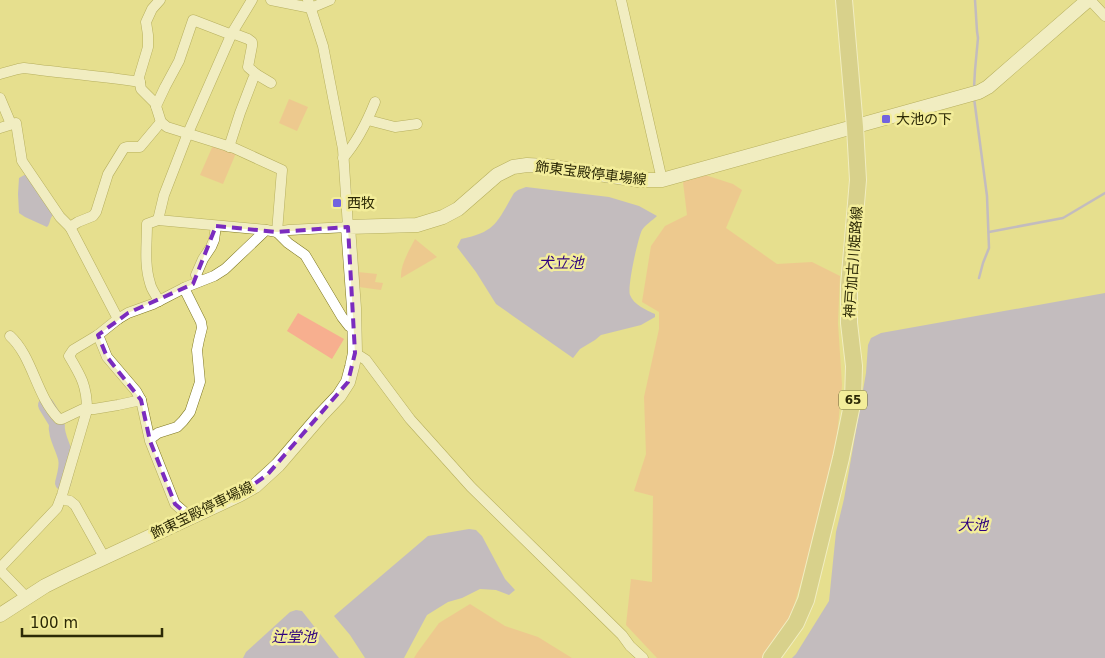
<svg xmlns="http://www.w3.org/2000/svg" width="1105" height="658" font-family="'DejaVu Sans','Noto Sans JP',sans-serif">
  <style>
    .green { fill: #f7af8f }
    .water { fill: #9993f9 }
    .lines { fill: none; stroke-linecap: round; stroke-linejoin: round }
    .stream { stroke: #9993f9; stroke-width: 2.5 }
    .river { stroke: #9993f9; stroke-width: 16 }
    .street-casing { stroke: #7e7723; stroke-width: 11 }
    .secondary-casing { stroke: #7e7723; stroke-width: 15 }
    .primary-casing { stroke: #fff; stroke-width: 18 }
    .street { stroke: #fff; stroke-width: 10 }
    .secondary { stroke: #fff; stroke-width: 14 }
    .primary { stroke: #c7c288; stroke-width: 16 }
    .marked { fill: none; stroke: #7b2cbf; stroke-width: 4; stroke-dasharray: 10 6; stroke-linejoin: round }
    .poi-dot { fill: #7263de; stroke: #f3ed9a; stroke-width: 2 }
    .labels { text-anchor: middle; stroke-width: 5; stroke-linejoin: round; paint-order: stroke }
    .shield { fill: #f3ed9a; stroke: #686432; stroke-width: 1 }
    .shield-label { font-size: 12px; font-weight: bold; fill: #2c2906 }
    .poi-label { font-size: 14px; fill: #2c2906; stroke: #f3ed9a; text-anchor: start }
    .street-label { font-size: 14px; fill: #2c2906; stroke: #f3ed9a }
    .water-label { font-size: 15px; font-style: italic; fill: #2d007f; stroke: #f3ed9a }
  </style>
  <rect width="100%" height="100%" fill="#e6df8e"/>
  <!-- green -->
  <g class="green">
    <path d="M289,99L308,107L297,131L279,123Z"/>
    <path d="M214,143L236,153L223,184L200,175Z"/>
    <path d="M702,174L733,184L742,190L726,228L777,264L812,262L840,276L838,323L842,385L837,436L817,530L788,625L763,658H657L626,625L631,579L652,582L653,496L634,491L646,454L644,397L659,329V312L642,302L651,246L665,226L687,215L683,182Z"/>
    <path d="M415,239L437,257L401,278C400,265 409,251 415,239Z"/>
    <path d="M358,272L377,274L375,282L383,283L381,290L359,287Z"/>
    <path d="M298,313L344,339L332,359L287,331Z"/>
    <path d="M470,604L505,626L538,637L572,658H414L417,653L439,623Z"/>
  </g>
  <!-- water -->
  <g class="water">
    <path d="M28,173L54,214C49,218 51,223 47,227L25,217L19,213L18,194L19,178Z"/>
    <path d="M526,187L609,197L639,206L657,216C653,220 645,225 642,230C638,238 627,287 630,295C634,305 646,310 655,314V317L641,325L601,335L595,340L580,349L573,358L496,304L476,272L457,247L461,239C496,232 497,222 514,193L518,190Z"/>
    <path d="M1105,293V658H792L796,654L829,601L836,532L844,499L866,373L868,345L871,338L881,333Z"/>
    <path d="M469,529L476,530L482,536L505,579L515,590L509,595L496,590L480,589L462,598L448,602L427,615L404,658H365L350,635L334,616L428,536Z"/>
    <path d="M296,610L302,611L339,658H243L246,652L290,612Z"/>
  </g>
  <g class="lines">
    <!-- stream -->
    <g class="stream">
      <path d="M974,88L975,70L978,38L977,31L975,0"/>
      <path d="M974,98L987,196L989,248L983,263L979,278"/>
      <path d="M989,232L1063,218L1105,193"/>
    </g>
    <!-- river -->
    <path class="river" d="M46,405L57,423C55,435 63,446 66,458C68,466 65,475 63,483"/>
    <defs>
      <g id="street">
        <path d="M160,0L152,9L146,22L148,35V47L139,77L141,89L155,103L161,122L167,127L234,148L282,170L277,232L288,243L305,255L342,317L349,326L354,329"/>
        <path d="M252,0L232,33L188,133L164,195L158,220L266,230"/>
        <path d="M271,0L311,8L330,0"/>
        <path d="M621,0L662,180"/>
        <path d="M1090,0L1105,16"/>
        <path d="M232,33L248,39L252,42V46L248,67L256,74L271,83"/>
        <path d="M0,74L18,69L24,68C62,73 101,76 140,82"/>
        <path d="M0,98L11,124"/>
        <path d="M156,106L165,87L179,61L193,20L232,35"/>
        <path d="M368,120L395,127L417,124"/>
        <path d="M0,128L16,123L22,161L60,217L70,227L118,319"/>
        <path d="M229,147L240,113L253,79L256,74"/>
        <path d="M343,158C358,141 367,122 375,102"/>
        <path d="M158,220L147,224C147,244 144,264 150,283C151,289 156,295 159,301"/>
        <path d="M70,227L78,222L93,216L96,212L108,174L124,148L127,147H140L161,122"/>
        <path d="M200,281L196,275L203,259L211,247L214,240L216,226"/>
        <path d="M98,335L107,357L136,391L141,400L150,441L175,504L190,517"/>
        <path d="M10,336C33,357 36,396 59,419H62L83,409H94L118,405L141,400"/>
        <path d="M355,353L366,360L410,419L471,487L622,635L630,646L643,658"/>
        <path d="M150,439L158,433L177,427L183,421L190,412L200,382L197,350L199,340L202,328L201,322L184,288"/>
        <path d="M61,499L70,501L75,505L104,557"/>
        <path d="M0,568L57,508L62,495L87,410C87,386 81,376 69,356L73,350L98,335L118,319L128,313L153,304L186,287L214,276L225,269L266,230L277,232L289,230L348,227L343,149L323,46L308,0"/>
        <path d="M0,570L27,598"/>
      </g>
      <path id="secondary" d="M0,615L45,586L65,576L239,495L255,486L278,465L321,415L339,396L348,382L352,367L355,353L354,308L348,227L417,225L443,217L458,209L497,175L513,167L527,165L546,166L638,180H662L979,92L988,87L1088,0"/>
      <path id="primary" d="M771,658L796,623L806,600L841,458L853,400L854,366L849,323V286L858,180L855,127L844,0"/>
    </defs>
    <!-- street casing -->
    <use href="#street" class="street-casing"/>
    <!-- secondary casing -->
    <use href="#secondary" class="secondary-casing"/>
    <!-- primary casing -->
    <use href="#primary" class="primary-casing"/>
    <!-- street -->
    <use href="#street" class="street"/>
    <!-- secondary -->
    <use href="#secondary" class="secondary"/>
    <!-- primary -->
    <use href="#primary" class="primary"/>
  </g>
  <!-- marked area -->
  <path d="M0 0H1105V658H0ZM216,226L277,232L348,227L355,353L348,382L268,474L239,495L190,517L175,504L150,441L141,400L107,357L98,335L128,313L193,284Z" fill="#e6df8e" fill-opacity=".55" fill-rule="evenodd"/>
  <path class="marked" d="M216,226L277,232L348,227L355,353L348,382L268,474L239,495L190,517L175,504L150,441L141,400L107,357L98,335L128,313L193,284Z"/>
  <!-- markers -->
  <g class="poi-dot">
    <rect x="881" y="114" width="10" height="10" rx="2.5"/>
    <rect x="332" y="198" width="10" height="10" rx="2.5"/>
  </g>
  <g class="labels">
    <!-- shield labels -->
    <rect class="shield" x="839" y="390.5" width="28" height="19" rx="4"/>
    <g class="shield-label">
      <text x="853" y="404">65</text>
    </g>
    <!-- poi labels -->
    <g class="poi-label">
      <text x="896" y="124">大池の下</text>
      <text x="347" y="208">西牧</text>
    </g>
    <!-- street labels -->
    <g class="street-label">
      <text transform="translate(591 173) rotate(7)" y="5">飾東宝殿停車場線</text>
      <text transform="translate(853 262) rotate(-86)" y="5">神戸加古川姫路線</text>
      <text transform="translate(202 510) rotate(-26)" y="5">飾東宝殿停車場線</text>
    </g>
    <!-- water labels -->
    <g class="water-label">
      <text x="561" y="268">犬立池</text>
      <text x="973" y="530">大池</text>
      <text x="294" y="642">辻堂池</text>
    </g>
  </g>
  <!-- scale -->
  <path d="M22 628v8h140v-8" fill="none" stroke="#2c2906" stroke-width="2.5"/>
  <text x="30" y="628" font-size="15" fill="#2c2906" stroke="#f3ed9a" stroke-width="4" paint-order="stroke">100 m</text>
</svg>
